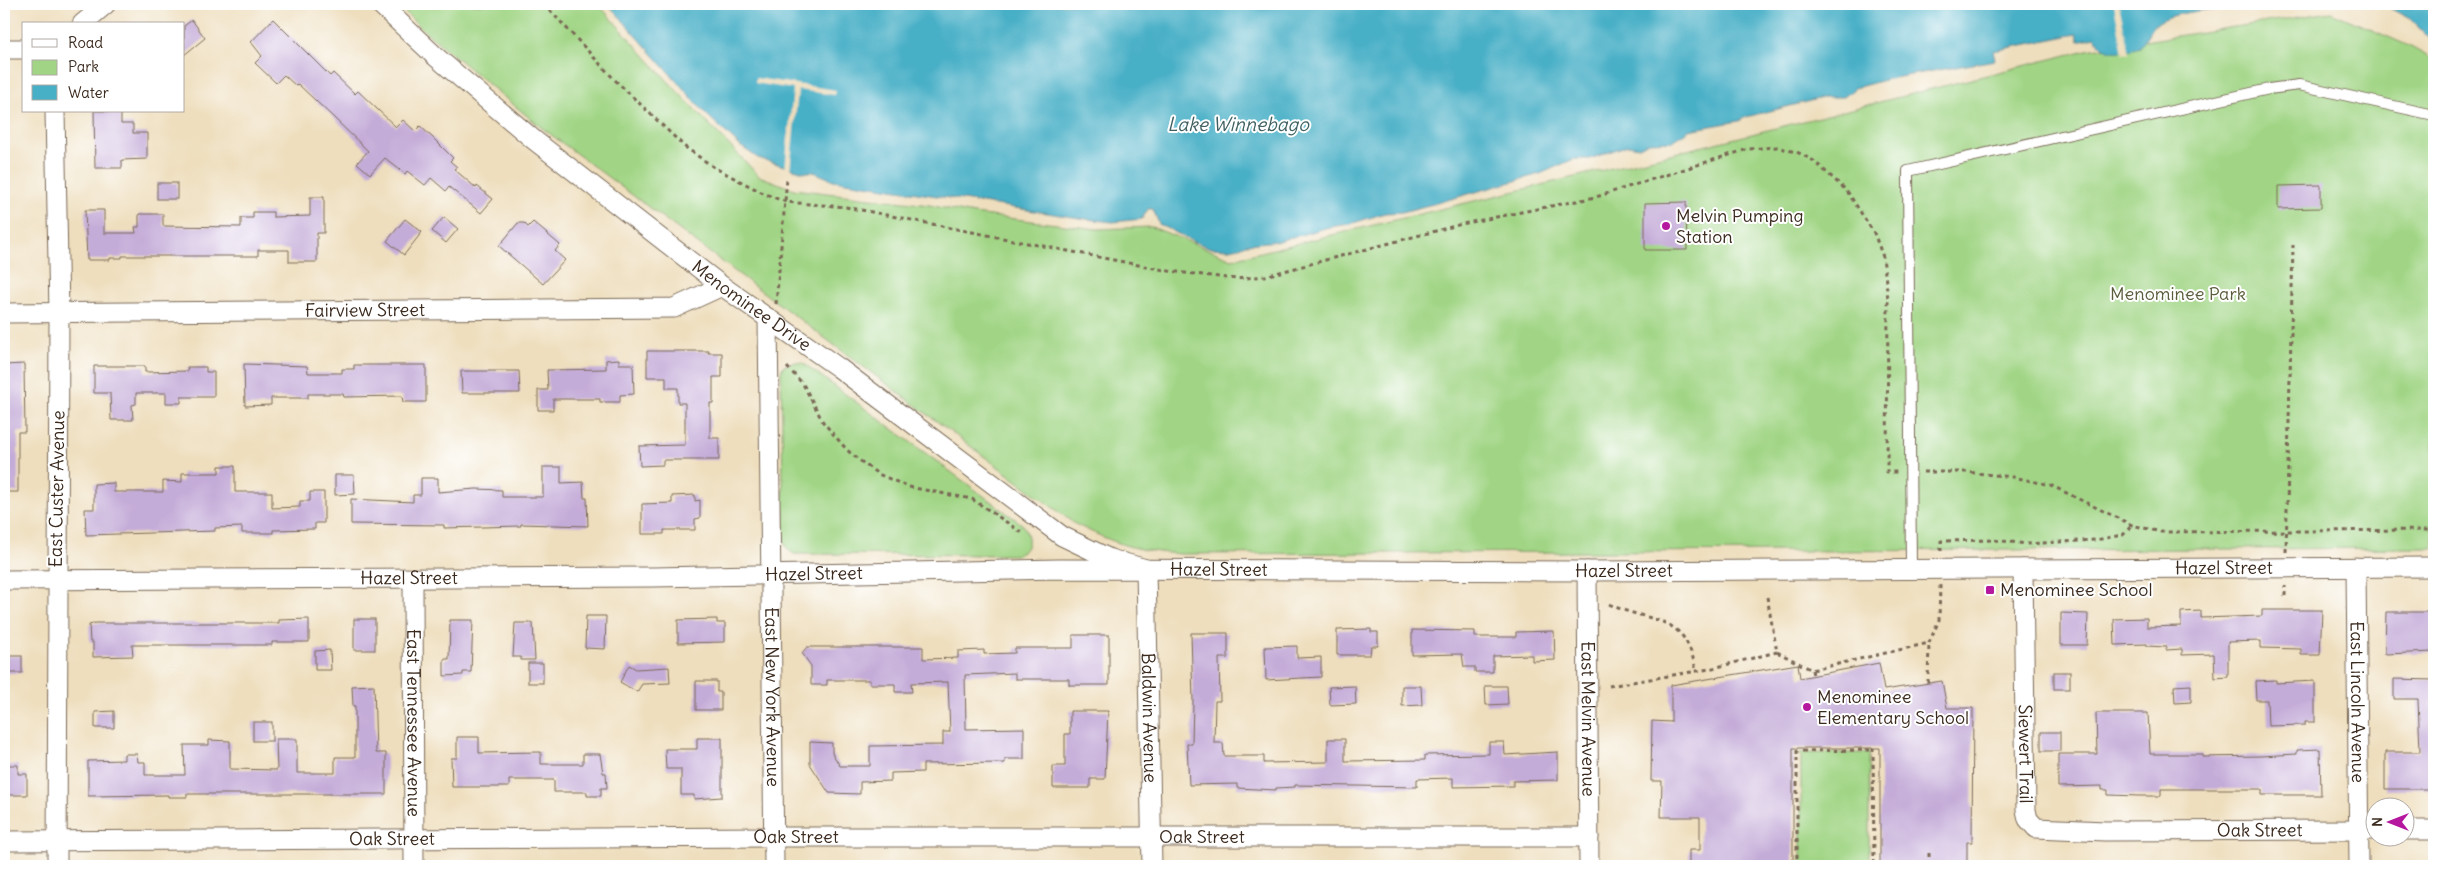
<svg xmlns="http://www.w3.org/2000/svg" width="2438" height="870" font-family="Delius,sans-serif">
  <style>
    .green { fill: #a1d585; stroke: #6e8052 }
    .water { fill: #47afc6; stroke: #416c72 }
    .pier { fill: #eedebd }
    .building { fill: #c4acd8 }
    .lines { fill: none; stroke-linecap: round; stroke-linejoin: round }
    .service-casing { stroke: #7a6956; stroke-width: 12 }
    .minor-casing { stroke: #7a6956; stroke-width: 21 }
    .path { stroke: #7a6956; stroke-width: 3; stroke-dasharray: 4 4; stroke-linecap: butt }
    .service { stroke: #fff; stroke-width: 10 }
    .minor { stroke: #fff; stroke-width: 19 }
    .poi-dot { fill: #b5179e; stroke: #fff; stroke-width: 2 }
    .labels { text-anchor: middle; stroke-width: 4; stroke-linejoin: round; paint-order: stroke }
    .poi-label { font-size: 18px; fill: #3b2a1e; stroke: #fff; text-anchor: start }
    .park-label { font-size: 18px; fill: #5a5d3d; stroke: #fff }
    .street-label { font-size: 18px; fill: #3b2a1e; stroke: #fff }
    .water-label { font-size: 19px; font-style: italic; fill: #405f61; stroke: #fff }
  </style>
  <rect width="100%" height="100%" fill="#fff"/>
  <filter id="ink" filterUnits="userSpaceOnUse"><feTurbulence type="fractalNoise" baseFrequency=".02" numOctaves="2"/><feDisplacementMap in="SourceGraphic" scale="10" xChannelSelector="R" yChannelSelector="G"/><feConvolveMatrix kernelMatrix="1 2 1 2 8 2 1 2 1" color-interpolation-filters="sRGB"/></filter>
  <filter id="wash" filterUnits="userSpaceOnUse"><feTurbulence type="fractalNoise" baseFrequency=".0096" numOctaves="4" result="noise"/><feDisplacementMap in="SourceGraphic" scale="20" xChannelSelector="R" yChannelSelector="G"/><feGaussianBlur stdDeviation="1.12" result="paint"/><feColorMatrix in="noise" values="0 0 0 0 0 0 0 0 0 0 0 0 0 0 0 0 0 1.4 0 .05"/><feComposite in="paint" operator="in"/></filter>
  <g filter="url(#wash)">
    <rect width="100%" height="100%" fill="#eedebd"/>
    <!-- green -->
    <g class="green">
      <path d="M396,4H598L677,91L759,176L793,189L929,205L974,214L1097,229L1152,227L1232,259L1708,145L2087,50L2331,12L2409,46L2434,60V548L1181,554C1135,551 1116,544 1075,524L538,125L428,34Z"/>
      <path d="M796,362L803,363L1023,525C1030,538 1032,549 1016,555L794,554C786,549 785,546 784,537L781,372L783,366Z"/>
      <rect x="1801" y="753" width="68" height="113"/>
    </g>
    <!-- water -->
    <g class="water">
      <path d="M608,4H2256C2233,9 2172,9 2156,24C2150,30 2145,41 2140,47C2120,52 2108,57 2094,37L2079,41L2077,34L1993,51L1995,60L1888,79L1855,88L1844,97H1826L1746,117L1739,121L1689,130L1673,141L1649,142L1639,147L1628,145L1590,159H1574L1540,174L1433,204L1402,212L1385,213L1350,224L1329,227L1279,241L1246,244L1240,247L1229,249L1211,248L1192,241L1159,224L1153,209H1148L1142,219L1113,222L1086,219L833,180L814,172H804L758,158L740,146L706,114Z"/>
      <path d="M2382,4H2434V43L2410,19Z"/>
    </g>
    <!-- pier -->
    <g class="pier">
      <path d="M2114,4H2119L2129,53L2123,54Z"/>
      <path d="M756,78L836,90L835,95L798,90L790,171L785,170L793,89L755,83Z"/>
    </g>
    <g id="blocks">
      <!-- building -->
      <g class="building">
        <path d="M273,19L330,76L333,73L355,94L358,91L396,127L403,120L415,131L420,126L433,138L453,158L450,161L457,167L454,169L476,188L477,186L493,199L481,213L449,187L446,191L431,178L425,185L407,171L405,174L385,158L370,174L357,163L368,151L334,118L298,84L296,86L284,75L276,83L255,63L262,56L251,42Z"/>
        <path d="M192,20L205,38L184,55V26Z"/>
        <path d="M94,111H121V124H133V133H147V159L122,160V168H95Z"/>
        <rect x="157" y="183" width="20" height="16"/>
        <path d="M2321,185V208L2278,209V186Z"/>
        <path d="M310,197H324V233H317V262H289V250H258V256H122V258H110V260H87L85,210H104V233H136L135,227H139V214H163V226L241,227V218H253V212H273V217L310,216Z"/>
        <path d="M1686,202L1687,250H1645V203Z"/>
        <path d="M444,217L458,229L446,243L432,231Z"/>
        <path d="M405,219L422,232L404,255L387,241Z"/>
        <path d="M533,222L560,245L555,251L565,260L543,284L499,246L518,223H524L528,227Z"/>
        <path d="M647,351H709L708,353H722V377H713V403H710V438H719V460H663V465L640,466L639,446L685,445V403H678V388H666V377H647Z"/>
        <path d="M619,359V364H633L634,394L620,395V402H600V399H553V410H538V390H548L547,370L606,369V360Z"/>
        <path d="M24,364L25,432H18V492H4V365Z"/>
        <path d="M244,364L307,366L308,373H342V369H354V365H426V402H403L402,396L344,397L343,394H308V398H271V405L245,406Z"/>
        <path d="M94,366H145V372L188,371L187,367H206V372H214V397H181V403H166V393H136V404L132,405L133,420H111L110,393H94Z"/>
        <path d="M461,371H519L520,393H462Z"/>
        <path d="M219,466H235V492H272V508L300,507V501H310V492H324V523H315V529L273,530V533H242V527L215,528V531L86,535L85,509H94V484L114,483V492H163V481L182,482V473H219Z"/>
        <path d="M543,467H561V483L583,482L584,498H587L588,526L521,524V526L444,528V525L351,524V499L413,502V495H421V478H438V492L476,489L502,490V497H543Z"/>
        <path d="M335,475H354L355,494L335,495Z"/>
        <path d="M695,495V501L700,500V518L695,519V530H664V534H642V504L672,503V496Z"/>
        <path d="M2262,610H2322L2320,655H2301V649L2261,648V641L2228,642V677L2215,678L2214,654L2182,655V649L2166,650V647L2147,646V644L2115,645L2114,619L2147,618V627L2181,626V612L2201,611V618L2262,616Z"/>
        <path d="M2386,612H2434V652L2385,654Z"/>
        <path d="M2061,613L2088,614L2087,645H2061Z"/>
        <path d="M586,616H606L605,649L585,648Z"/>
        <path d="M309,619V642H272V645H132L133,656L93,657V642H90L89,625L96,623H279V620Z"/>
        <rect x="354" y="619" width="21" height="31"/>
        <path d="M717,619V623H725V642L678,643V620Z"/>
        <path d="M450,620H473L471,672H463V675L444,676V659H449Z"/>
        <path d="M515,623H533L535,660H521V657H513Z"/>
        <path d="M1371,629V632H1378V646H1371L1370,655H1337V630Z"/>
        <path d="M1412,630L1475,631V637H1516V632L1554,631L1555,660L1532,661V655L1493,656V672H1475V667H1464L1462,654L1412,655Z"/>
        <path d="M1191,633H1228V658H1219L1220,701H1215L1214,743H1223L1224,756H1264V763L1328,762V739H1345V761L1425,760V755L1489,754V742H1504L1505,755L1558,752V780L1513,781V786L1453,787V778L1417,779V787L1295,785V787L1276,788V790L1237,788V784L1189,785L1187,744H1192L1193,701Z"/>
        <path d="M1073,635H1109V685H1069V679H1015V673L965,675L966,729L1024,728V759H1005V763L923,764V772L891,773V781L860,782V794L829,793L810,764V742L832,743V753L840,766H870V746L943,745V732H950L948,682L911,683L912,692H895V684H870V680H827V685H811V666L802,653L807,647H923V659L958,658V651L984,650V654L1015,653V648H1073Z"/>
        <path d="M1297,646V658L1321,657V677L1266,680L1265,647Z"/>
        <path d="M330,650L331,670H315V651Z"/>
        <rect x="4" y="656" width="18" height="17"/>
        <rect x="528" y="663" width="15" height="20"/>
        <path d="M1879,663L1884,690L1942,681L1947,708H1973L1972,842H1967V866H1880V748H1793V866H1689V850H1700V817H1661L1662,781H1651L1652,721L1671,722V685L1798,664L1800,678Z"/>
        <path d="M629,665L636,669L669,667L670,683L642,684L637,692L620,682Z"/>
        <rect x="2054" y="672" width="16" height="17"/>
        <path d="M2394,679L2434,680V702H2432L2434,789H2385V752H2420L2418,699H2394Z"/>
        <path d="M2276,680V683L2315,681V722H2305V725L2268,726L2267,700H2256L2255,681Z"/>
        <path d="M696,681H717V692H721V710H696Z"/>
        <path d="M374,685L376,753H386V794H187V797H168V795L88,796V761L124,760V754H137L138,762H145V775H185L184,745H209V740L230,741V769L277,770L276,739H297V773H335V757H355V706H353L352,686Z"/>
        <path d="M2191,685V702L2175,703L2174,686Z"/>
        <path d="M1355,686L1356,704L1330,705L1329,687Z"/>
        <path d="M1402,686H1421L1422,705L1402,706Z"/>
        <path d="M1485,686H1507L1508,704L1486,705Z"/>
        <path d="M114,711V728H95V712Z"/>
        <path d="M1070,711H1108L1105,779H1090V788H1053V766H1065V734H1070Z"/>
        <path d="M2096,713H2148L2150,754H2202V757L2261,756L2297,754V750L2320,749L2321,795H2262V789H2161V796H2140L2108,795V790H2102V786L2058,787V754H2097Z"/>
        <rect x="253" y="722" width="19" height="19"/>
        <rect x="2041" y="732" width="19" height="19"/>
        <path d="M457,737H479V753L541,752V764H583V754H600L603,773H606L607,788H601V796H587V792H554V780H509V787H452L451,758H457Z"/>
        <path d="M697,738H722V797L694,799V795H681V769H666L665,749H697Z"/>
        <path d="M4,765H18V774H27V795H4Z"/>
      </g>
    </g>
  </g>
  <g filter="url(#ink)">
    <use href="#blocks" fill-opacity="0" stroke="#7a6956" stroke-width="1"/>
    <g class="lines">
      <defs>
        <path id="service" d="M1911,569L1908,171L2269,89L2299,85L2434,115"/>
        <g id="minor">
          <path id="s1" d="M380,4L435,56L534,140L722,286L839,368L1062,536L1110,559L1146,569L1152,866"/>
          <path d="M82,24L106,4"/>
          <path d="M4,49H24"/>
          <path d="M55,111L59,313L57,866"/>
          <path id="s2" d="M4,313L674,308L722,286"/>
          <path id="s3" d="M768,318L774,866"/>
          <path id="s4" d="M2356,567L2359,866"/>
          <path id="s5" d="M2023,569L2026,810L2028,819L2036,828L2105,831L2376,830"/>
          <path id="s6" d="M1587,571L1589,866"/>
          <path id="s7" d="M413,579L414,866"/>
          <path id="s8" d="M4,580L654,577L1059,569L1587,571L2434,567"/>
          <path d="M2406,830H2434"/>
          <path id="s9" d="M4,841L774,837H1589"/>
        </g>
      </defs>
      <!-- service casing -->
      <use href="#service" class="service-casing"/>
      <!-- minor casing -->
      <use href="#minor" class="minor-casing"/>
      <!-- path -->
      <g class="path">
        <path d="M544,4L615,80L685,147L715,168L765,194L786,202L846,207L1169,271L1236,279L1265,276L1462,224L1596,197L1748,149L1777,147L1799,153L1814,161L1847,191L1874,233L1883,257L1888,299L1887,472H1897"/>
        <path d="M776,304L787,178"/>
        <path d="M787,367L803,384L823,422L847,450L863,463L878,474L909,487L972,499L1024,534"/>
        <path d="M1923,472H1966L2013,477L2050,485L2132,525L2161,532L2434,530"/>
        <path d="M1941,551V541L1994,540L2026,544L2095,540L2123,535L2132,525"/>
        <path d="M2286,552L2293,245"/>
        <path d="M2285,596V586"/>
        <path d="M1767,597L1777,652L1812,670L1929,643"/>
        <path d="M1609,604C1653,625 1685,611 1696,671"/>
        <path d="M1812,670L1813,675"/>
        <path d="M1928,683L1929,643L1939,620L1940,585"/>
        <path d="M1609,686L1709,669L1777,652"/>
        <path d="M1873,748L1874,866"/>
        <path d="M1929,853V866"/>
        <path d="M1797,866V751L1873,750"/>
      </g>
      <!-- service -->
      <use href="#service" class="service"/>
      <!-- minor -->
      <use href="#minor" class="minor"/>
    </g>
  </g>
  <!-- markers -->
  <g class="poi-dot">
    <circle cx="1666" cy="226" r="5"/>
    <rect x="1985" y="585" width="10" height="10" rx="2.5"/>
    <circle cx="1807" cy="707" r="5"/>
  </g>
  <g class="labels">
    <!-- poi labels -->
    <g class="poi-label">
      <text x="1676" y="222">Melvin Pumping<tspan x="1676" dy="21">Station</tspan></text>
      <text x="2000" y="596">Menominee School</text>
      <text x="1817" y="703">Menominee<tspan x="1817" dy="21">Elementary School</tspan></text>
    </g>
    <!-- park labels -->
    <g class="park-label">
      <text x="2178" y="300">Menominee Park</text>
    </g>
    <!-- street labels -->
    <g class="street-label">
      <text dy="6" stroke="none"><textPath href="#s1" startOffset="479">Menominee Drive</textPath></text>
      <text dy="6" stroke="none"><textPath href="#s2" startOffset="361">Fairview Street</textPath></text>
      <text transform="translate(57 489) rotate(-89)" y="6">East Custer Avenue</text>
      <text dy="6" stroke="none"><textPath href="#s8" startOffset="2220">Hazel Street</textPath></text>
      <text dy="6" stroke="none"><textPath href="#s8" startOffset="1215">Hazel Street</textPath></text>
      <text dy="6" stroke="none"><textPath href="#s8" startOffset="1620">Hazel Street</textPath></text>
      <text dy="6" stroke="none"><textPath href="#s8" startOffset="810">Hazel Street</textPath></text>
      <text dy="6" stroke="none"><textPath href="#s8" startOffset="405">Hazel Street</textPath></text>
      <text dy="6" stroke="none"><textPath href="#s3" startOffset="379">East New York Avenue</textPath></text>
      <text dy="6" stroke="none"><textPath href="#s4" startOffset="135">East Lincoln Avenue</textPath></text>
      <text dy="6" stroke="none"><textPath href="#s1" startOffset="1105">Baldwin Avenue</textPath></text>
      <text dy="6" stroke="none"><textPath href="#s6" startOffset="148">East Melvin Avenue</textPath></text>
      <text dy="6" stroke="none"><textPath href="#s7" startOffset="144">East Tennessee Avenue</textPath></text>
      <text dy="6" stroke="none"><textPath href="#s5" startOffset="185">Siewert Trail</textPath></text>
      <text dy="6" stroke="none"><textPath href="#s5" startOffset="486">Oak Street</textPath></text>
      <text dy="6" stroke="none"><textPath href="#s9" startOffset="792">Oak Street</textPath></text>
      <text dy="6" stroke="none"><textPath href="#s9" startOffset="1198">Oak Street</textPath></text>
      <text dy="6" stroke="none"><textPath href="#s9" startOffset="388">Oak Street</textPath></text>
    </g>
    <!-- water labels -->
    <g class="water-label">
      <text x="1238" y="131">Lake Winnebago</text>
    </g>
  </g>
  <!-- margin -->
  <rect width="2438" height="870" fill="none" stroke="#fff" stroke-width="20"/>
  <!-- legend -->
  <rect x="22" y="22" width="162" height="90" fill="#ffffff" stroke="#b1aaa5"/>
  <rect x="32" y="39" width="25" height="8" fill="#ffffff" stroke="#b1aaa5"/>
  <text x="68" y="48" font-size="15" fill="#3b2a1e">Road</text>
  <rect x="32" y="60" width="25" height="15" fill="#a1d585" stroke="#b1aaa5"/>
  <text x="68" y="72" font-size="15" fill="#3b2a1e">Park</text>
  <rect x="32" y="85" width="25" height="15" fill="#47afc6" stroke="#b1aaa5"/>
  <text x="68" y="98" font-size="15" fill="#3b2a1e">Water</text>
  <!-- north arrow -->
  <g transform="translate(2390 822) rotate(270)"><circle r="24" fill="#ffffff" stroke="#b1aaa5"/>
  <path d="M0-4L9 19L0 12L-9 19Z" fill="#b5179e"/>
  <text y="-8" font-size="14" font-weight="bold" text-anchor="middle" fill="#3b2a1e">N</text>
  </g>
</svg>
